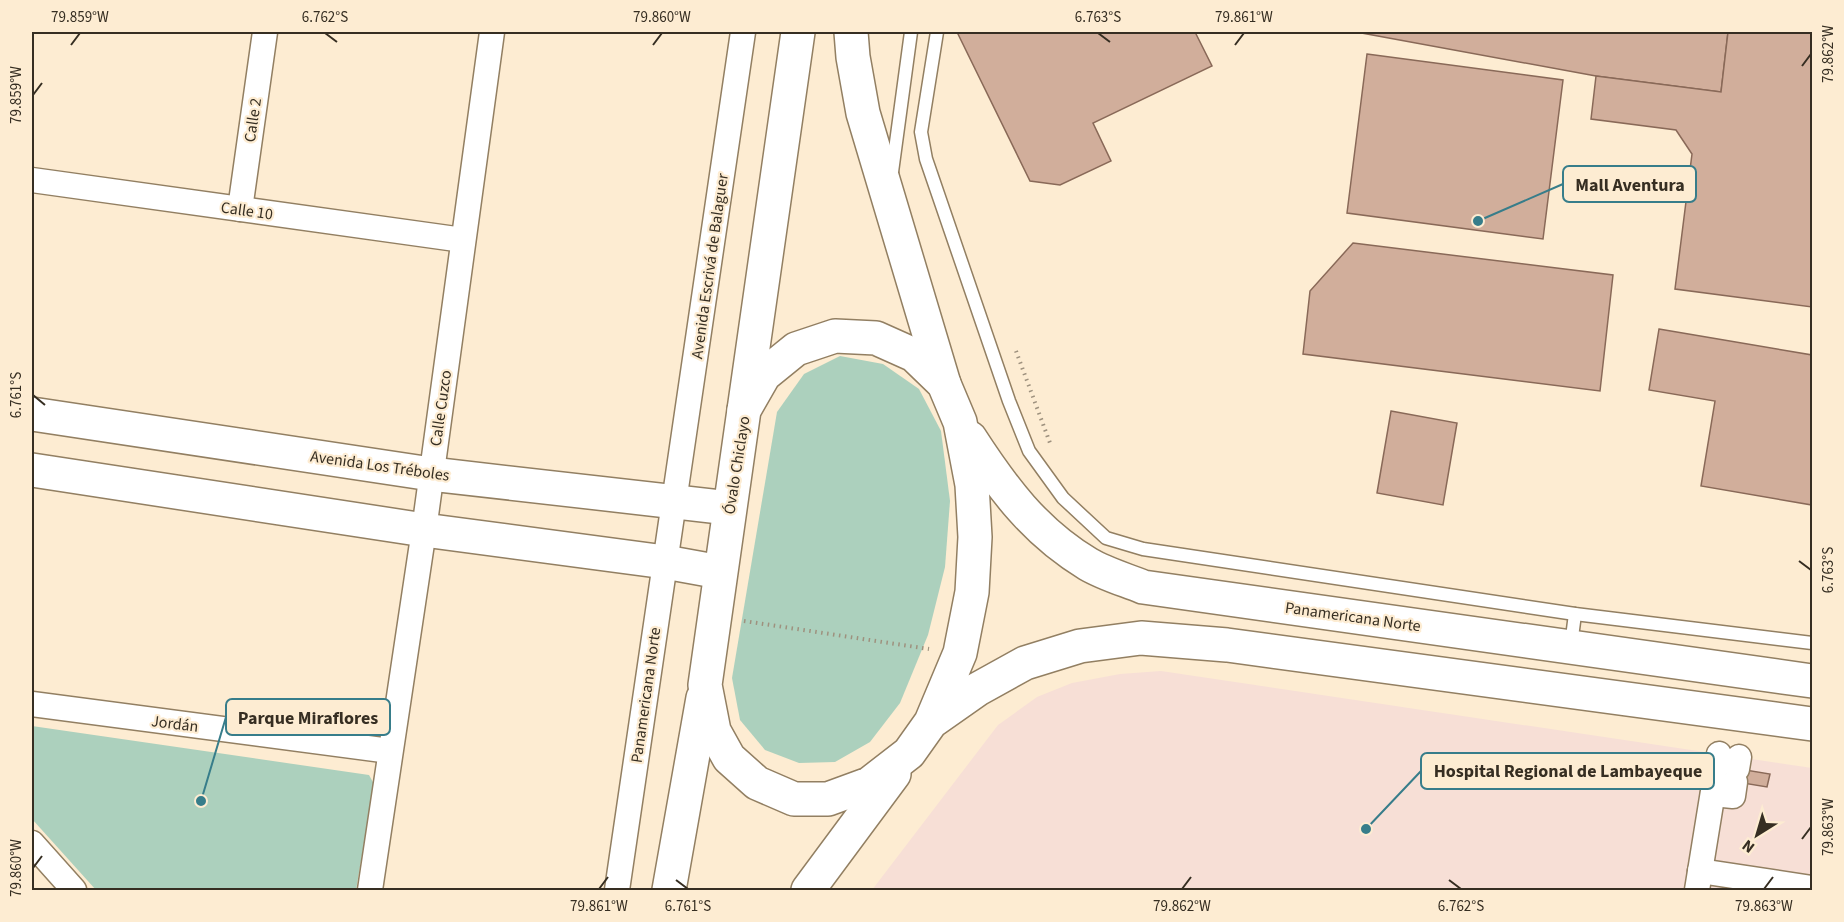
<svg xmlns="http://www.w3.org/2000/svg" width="1844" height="922" font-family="'Source Sans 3',sans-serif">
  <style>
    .medical { fill: #f7dfd6 }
    .green { fill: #acd0bd }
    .building { fill: #d1ae9b; stroke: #896958; stroke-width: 1.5 }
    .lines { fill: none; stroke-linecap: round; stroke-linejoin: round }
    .lane-casing { stroke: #927f62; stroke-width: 15 }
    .street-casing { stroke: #927f62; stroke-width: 27 }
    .secondary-casing { stroke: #927f62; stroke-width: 36 }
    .primary-casing { stroke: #927f62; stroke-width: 36 }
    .highway-casing { stroke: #927f62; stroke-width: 36 }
    .path { stroke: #9e917e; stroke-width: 4; stroke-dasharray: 1.5 4.5; stroke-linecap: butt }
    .lane { stroke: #fff; stroke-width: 12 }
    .street { stroke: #fff; stroke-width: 24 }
    .secondary { stroke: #fff; stroke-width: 33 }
    .primary { stroke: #fff; stroke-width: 33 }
    .highway { stroke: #fff; stroke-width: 33 }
    .ticks { fill: none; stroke: #362e22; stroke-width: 2 }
    .labels { text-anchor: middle; stroke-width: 4.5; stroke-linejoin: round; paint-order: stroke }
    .street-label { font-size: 16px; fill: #362e22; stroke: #fdecd2 }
    .leader { fill: none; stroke: #377d8a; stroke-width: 2 }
    .callout-dot { fill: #377d8a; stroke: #fdecd2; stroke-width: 2 }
    .callout { fill: #fdecd2; stroke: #377d8a; stroke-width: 2 }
    .callout-label { font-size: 18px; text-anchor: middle; font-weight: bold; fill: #362e22 }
    .neatline { fill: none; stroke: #362e22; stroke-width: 2 }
    .ticks-label { font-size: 15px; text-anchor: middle; fill: #362e22 }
  </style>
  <rect width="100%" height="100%" fill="#fdecd2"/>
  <!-- medical -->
  <path class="medical" d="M1161,671L1812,768V890H872L998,725L1037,697L1072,683L1120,674Z"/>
  <!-- green -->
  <g class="green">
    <path d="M840,356L883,364L919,389L941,431L950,501L945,567L928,635L900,703L870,742L835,762L799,763L765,750L740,720L732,678L777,412L804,374Z"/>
    <path d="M32,726L369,775L374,784L356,890H96L32,819Z"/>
  </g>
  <!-- building -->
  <g class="building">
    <path d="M957,32H1195L1212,66L1093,123L1111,161L1060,185L1030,181Z"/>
    <path d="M1356,32H1728L1721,92L1596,76Z"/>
    <path d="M1728,32H1812V307L1675,289L1692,154L1676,130L1591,119L1596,76L1721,92Z"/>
    <path d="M1367,54L1563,80L1543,239L1347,213Z"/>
    <path d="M1353,243L1613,275L1600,391L1303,354L1310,291Z"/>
    <path d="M1659,329L1812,355V505L1701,486L1715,401L1649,390Z"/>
    <path d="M1391,411L1457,423L1443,505L1377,493Z"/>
    <path d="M1679,759L1770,774L1767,787L1676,772Z"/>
  </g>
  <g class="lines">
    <defs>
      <g id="lane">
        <path d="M937,32L921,132L926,159L1009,401L1029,451L1063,498L1106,538L1143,549L1575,614L1812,643"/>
        <path d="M892,172L911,32"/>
        <path d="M1571,645L1575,614"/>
      </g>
      <g id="street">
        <path d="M32,180L463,240"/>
        <path d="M240,209L265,32"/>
        <path d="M32,704L390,751"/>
        <path d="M1718,765L1719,754"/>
        <path d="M1737,769L1739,757"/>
        <path d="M1713,794L1733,796L1735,782"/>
        <path d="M32,843L74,890"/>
        <path d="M1700,871L1812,888"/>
        <path d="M370,890L424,530L492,32"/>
        <path d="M617,890L743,32"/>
        <path d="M1697,890L1715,779"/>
      </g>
      <g id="secondary">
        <path d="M32,414L431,474L729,508"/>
        <path d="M32,470L424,530L665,562L720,572"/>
      </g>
      <g id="primary">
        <path d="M851,32L853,57L863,113L944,384"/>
        <path d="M744,410L798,32"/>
      </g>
      <g id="highway">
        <path d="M970,438C1003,489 1035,532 1088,564C1105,574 1126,580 1143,587L1812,681"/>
        <path d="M931,722L960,653L972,592L975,537L972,485L960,422L944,384L914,355L876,338L835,336L796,349L764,375L744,410L705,685L714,731L729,758L757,783L794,799H828L869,784L909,753L931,722L978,689L1025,663L1080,646L1141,638L1227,645L1812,724"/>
        <path d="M669,890L703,698"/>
        <path d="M808,890L894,774"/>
      </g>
    </defs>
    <!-- lane casing -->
    <use href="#lane" class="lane-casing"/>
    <!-- street casing -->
    <use href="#street" class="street-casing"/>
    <!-- secondary casing -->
    <use href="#secondary" class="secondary-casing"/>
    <!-- primary casing -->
    <use href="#primary" class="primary-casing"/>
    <!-- highway casing -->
    <use href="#highway" class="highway-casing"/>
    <!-- path -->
    <g class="path">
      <path d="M1016,351L1050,443"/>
      <path d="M744,621L929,649"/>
    </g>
    <!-- lane -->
    <use href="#lane" class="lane"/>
    <!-- street -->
    <use href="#street" class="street"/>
    <!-- secondary -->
    <use href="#secondary" class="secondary"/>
    <!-- primary -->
    <use href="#primary" class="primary"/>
    <!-- highway -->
    <use href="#highway" class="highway"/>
  </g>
  <!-- ticks -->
  <path class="ticks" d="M325,33L337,42M1098,33L1110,42M71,45L80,33M653,45L662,33M1235,45L1244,33M1802,66L1811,54M33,95L42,83M33,395L45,405M1799,561L1811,570M1802,839L1811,827M33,868L42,856M676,880L688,889M1449,880L1461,889M599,889L608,877M1182,889L1191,877M1764,889L1773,877"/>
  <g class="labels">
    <!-- street labels -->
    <g class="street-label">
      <text transform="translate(252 120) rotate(-82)" y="6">Calle 2</text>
      <text transform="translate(247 210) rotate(8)" y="6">Calle 10</text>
      <text transform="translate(709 266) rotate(-82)" y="6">Avenida Escrivá de Balaguer</text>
      <text transform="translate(440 408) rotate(-82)" y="6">Calle Cuzco</text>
      <text transform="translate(380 465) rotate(8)" y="6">Avenida Los Tréboles</text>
      <text transform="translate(736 465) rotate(-81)" y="6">Óvalo Chiclayo</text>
      <text transform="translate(1353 616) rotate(8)" y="6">Panamericana Norte</text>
      <text transform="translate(645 695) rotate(-82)" y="6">Panamericana Norte</text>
      <text transform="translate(175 723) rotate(7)" y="6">Jordán</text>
    </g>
  </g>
  <!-- callouts -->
  <path class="leader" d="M1478 221L1563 184M201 801L226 717M1366 829L1421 771"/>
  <g class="callout-dot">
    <circle cx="1478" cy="221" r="6"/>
    <circle cx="201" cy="801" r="6"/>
    <circle cx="1366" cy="829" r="6"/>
  </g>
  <g class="callout">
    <rect x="1563" y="166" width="133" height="36" rx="6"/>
    <rect x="226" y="699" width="164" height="36" rx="6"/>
    <rect x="1421" y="753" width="293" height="36" rx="6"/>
  </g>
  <g class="callout-label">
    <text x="1630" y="191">Mall Aventura</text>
    <text x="308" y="724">Parque Miraflores</text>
    <text x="1568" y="777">Hospital Regional de Lambayeque</text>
  </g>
  <!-- border -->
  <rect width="1844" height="922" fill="none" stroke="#fdecd2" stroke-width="66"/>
  <!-- north arrow -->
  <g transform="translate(1757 835) rotate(217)" stroke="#fdecd2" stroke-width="4.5" paint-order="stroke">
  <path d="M0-4.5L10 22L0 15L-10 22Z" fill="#362e22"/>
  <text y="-9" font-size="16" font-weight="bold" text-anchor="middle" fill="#362e22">N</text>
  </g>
  <rect x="33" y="33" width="1778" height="856" class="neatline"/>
  <g class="ticks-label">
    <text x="80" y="22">79.859°W</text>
    <text x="325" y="22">6.762°S</text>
    <text x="662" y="22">79.860°W</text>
    <text x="1098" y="22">6.763°S</text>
    <text x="1244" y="22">79.861°W</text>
    <text transform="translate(1828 54) rotate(-90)" y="5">79.862°W</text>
    <text transform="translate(16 95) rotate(-90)" y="5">79.859°W</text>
    <text transform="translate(16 395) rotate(-90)" y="5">6.761°S</text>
    <text transform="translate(1828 570) rotate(-90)" y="5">6.763°S</text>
    <text transform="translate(1828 827) rotate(-90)" y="5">79.863°W</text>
    <text transform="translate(16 868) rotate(-90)" y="5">79.860°W</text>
    <text x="599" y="911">79.861°W</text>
    <text x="688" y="911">6.761°S</text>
    <text x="1182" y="911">79.862°W</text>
    <text x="1461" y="911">6.762°S</text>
    <text x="1764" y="911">79.863°W</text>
  </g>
</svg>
